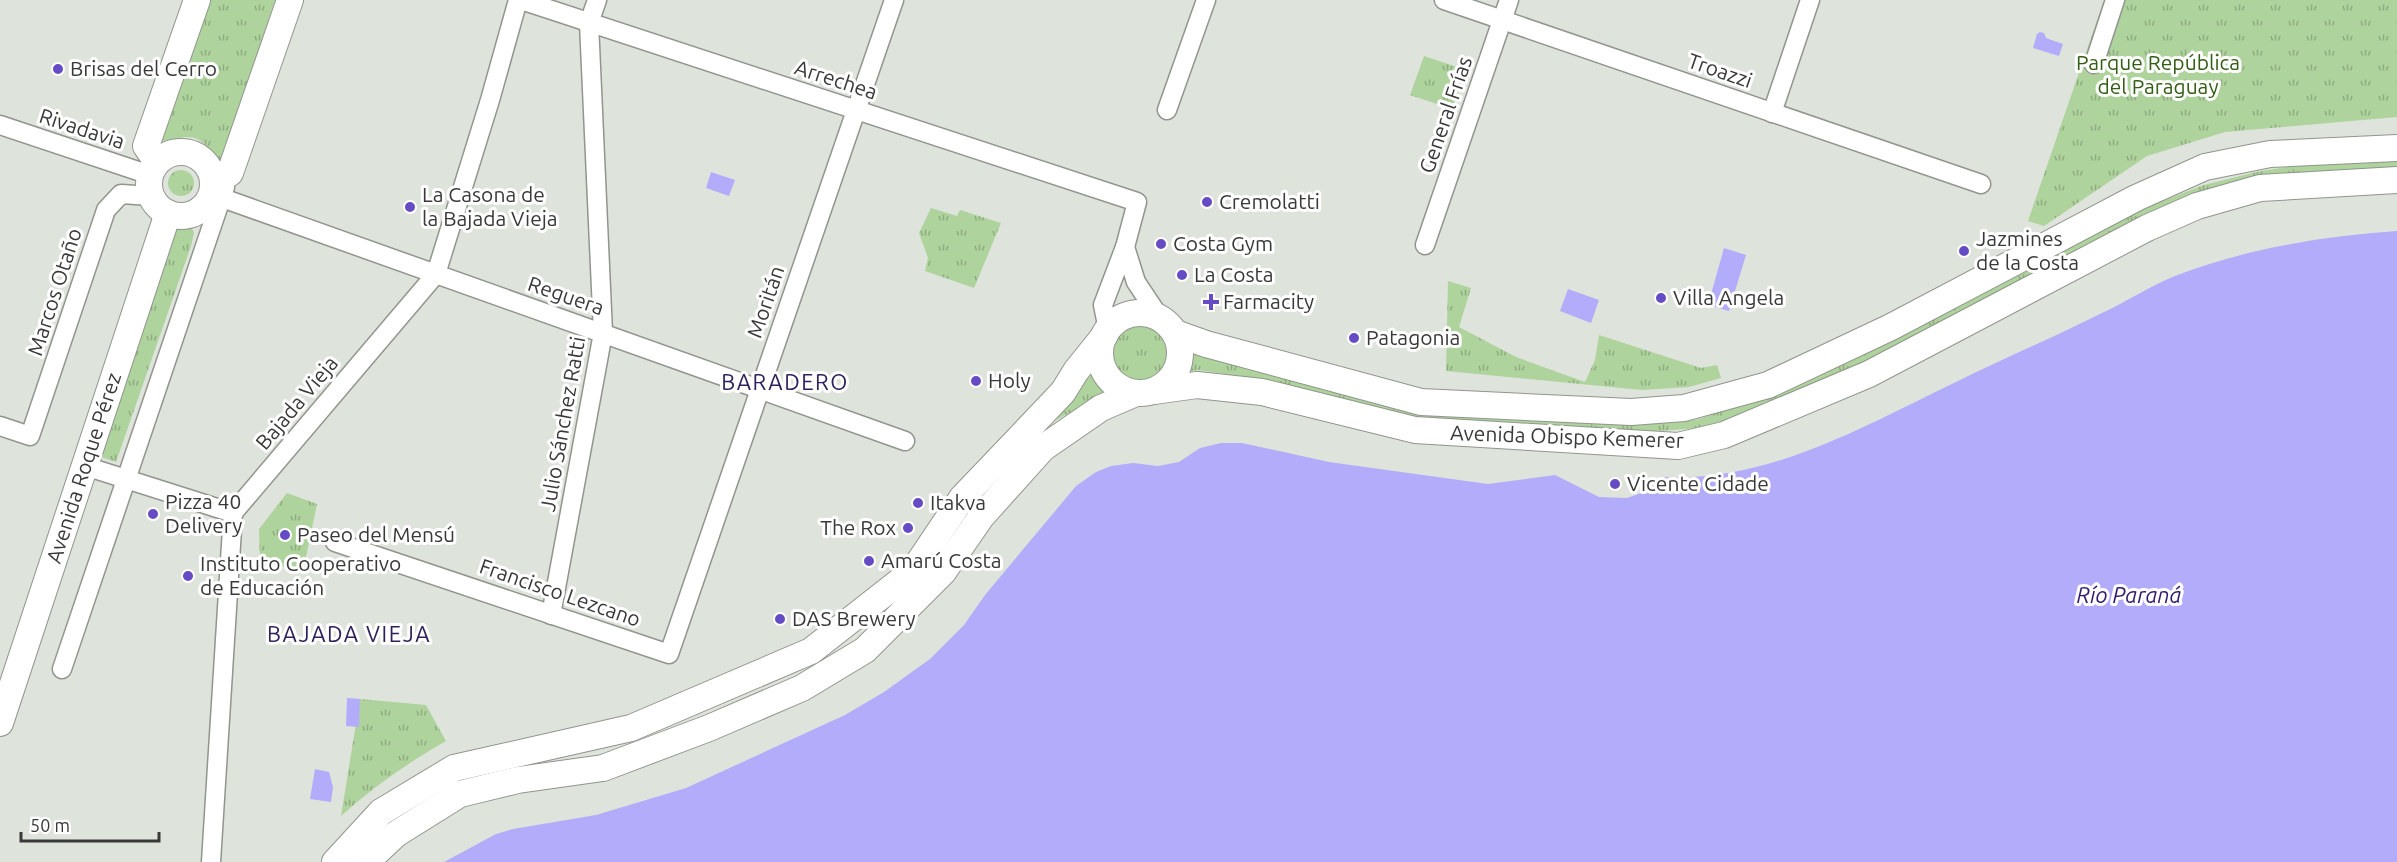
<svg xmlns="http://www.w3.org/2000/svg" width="2397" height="862" font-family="Ubuntu,sans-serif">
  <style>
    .grass { fill: url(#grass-tufts) }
    .water { fill: #b3acfa }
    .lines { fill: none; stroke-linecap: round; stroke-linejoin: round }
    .street-casing { stroke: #91958e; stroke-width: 21 }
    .secondary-casing { stroke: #91958e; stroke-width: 28 }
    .street { stroke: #fff; stroke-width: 18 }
    .secondary { stroke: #fff; stroke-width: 26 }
    .poi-dot { fill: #654cc5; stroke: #fff; stroke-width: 2 }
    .labels { text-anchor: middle; stroke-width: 6; stroke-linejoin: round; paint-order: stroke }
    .park-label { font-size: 21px; fill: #325d14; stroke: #fff }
    .poi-label { font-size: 21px; fill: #393a38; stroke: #fff; text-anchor: start }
    .street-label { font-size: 21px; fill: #393a38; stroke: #fff }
    .neighbourhood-label { font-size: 22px; letter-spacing: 1.5px; fill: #2e225d; stroke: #fff }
    .water-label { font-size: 22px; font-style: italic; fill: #321a71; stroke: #fff }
  </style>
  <defs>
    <pattern id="grass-tufts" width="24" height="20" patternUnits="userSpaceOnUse" patternTransform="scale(1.5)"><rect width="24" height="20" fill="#aed39c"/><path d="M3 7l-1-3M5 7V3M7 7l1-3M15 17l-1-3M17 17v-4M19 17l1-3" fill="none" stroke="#8fac80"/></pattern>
  </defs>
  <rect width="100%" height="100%" fill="#dee3dc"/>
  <!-- grass -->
  <g class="grass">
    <path d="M208,0H275L221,162C212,156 210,147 201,141C187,131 174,143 159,140Z"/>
    <path d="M2104,0H2397V117L2225,132L2147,156L2044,226L2028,221Z"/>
    <path d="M1424,56L1466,70L1452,109L1410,95Z"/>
    <path d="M2397,161V169L2205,193L2142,215L1887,353L1730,419L1703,428L1641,432L1418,418L1265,380L1198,370L1184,373L1190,348L1264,373L1420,411L1639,423L1696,420L1762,398L1885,344L2141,209L2204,185L2256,172L2292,166Z"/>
    <circle cx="181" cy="183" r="13"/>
    <path d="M931,208L957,216L960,210L1001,223L974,288L925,271L928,258L919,233Z"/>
    <path d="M183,221L190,224L194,233L191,246L116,462L95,455L171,226Z"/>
    <path d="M1448,281L1471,288L1459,327L1516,357L1585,382L1595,360L1599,335L1701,368L1717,365L1721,378L1689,387L1642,390L1446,371Z"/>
    <circle cx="1140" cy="353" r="32"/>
    <path d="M1093,364C1096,376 1103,386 1115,389L1050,423Z"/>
    <path d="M287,493L317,504L303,571L260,562L259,529Z"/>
    <path d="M360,699L426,705L446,741C409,762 373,787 341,816Z"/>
  </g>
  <!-- water -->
  <g class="water">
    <path d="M2040,32L2044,33L2046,38L2063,44L2059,56L2033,48L2037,34Z"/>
    <path d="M711,172L735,180L729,196L706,188Z"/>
    <path d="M2397,231V862H444L496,834L513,829L596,815L686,788L845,715L884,692L930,659L964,625L985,595L1076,486L1096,472L1111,466L1133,463L1158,466L1179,462L1200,448L1221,443H1242L1329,462L1488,484L1555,475L1599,497L1627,498L1650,490L1663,477C1768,483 1866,425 1958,381C2005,358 2054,337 2102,313C2126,302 2150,286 2175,276C2245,249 2322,236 2397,231Z"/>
    <path d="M1724,248L1746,255L1729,311L1708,305Z"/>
    <path d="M1568,289L1599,300L1591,323L1560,311Z"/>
    <path d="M347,698L360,699L359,727L346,726Z"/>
    <path d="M315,769L329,772L333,787L331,802L310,799Z"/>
  </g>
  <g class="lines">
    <defs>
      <g id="street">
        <path d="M521,0L1137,202L1125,247L1103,305L1108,330"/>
        <path d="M1444,0L1981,184"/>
        <path d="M2094,64L2115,0"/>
        <path d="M1167,110L1206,0"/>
        <path d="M1772,113L1810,0"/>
        <path d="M0,125L150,175"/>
        <path d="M211,194L905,441"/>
        <path d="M1425,245L1509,0"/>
        <path d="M1125,247L1136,282L1160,318"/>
        <path d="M0,426L30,436L106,210L121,194L151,196"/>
        <path d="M85,466L233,513"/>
        <path d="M335,542L669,654L894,0"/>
        <path d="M551,615L603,333L589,23L597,0"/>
        <path d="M62,669L225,187"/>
        <path d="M211,862L233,513L436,274L490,100L518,0"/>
      </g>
      <g id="secondary">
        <circle cx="181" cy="184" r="32"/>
        <path d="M157,162L146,146L197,0"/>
        <path d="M213,183L230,173L290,0"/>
        <circle cx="1140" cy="353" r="40"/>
        <path d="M1175,333L1206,344L1421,402L1631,412L1684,408L1768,385L1891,327L2136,198L2205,167L2270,154L2397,148"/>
        <path d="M1154,391L1197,385L1262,392L1415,430L1678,446L1724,435L1869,374L2147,228L2197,206L2260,188L2397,180"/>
        <path d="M0,723L168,213"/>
        <path d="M335,862L381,812L454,768L631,728L811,651L913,571L962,498L1063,392L1076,371L1105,335"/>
        <path d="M366,862L396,834L460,794L518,780L603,768L709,728L802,688L865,650L943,572L981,517L1043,448L1101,408L1136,393"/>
      </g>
    </defs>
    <!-- street casing -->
    <use href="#street" class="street-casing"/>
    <!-- secondary casing -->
    <use href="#secondary" class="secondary-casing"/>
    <!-- street -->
    <use href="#street" class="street"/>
    <!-- secondary -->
    <use href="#secondary" class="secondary"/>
  </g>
  <!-- markers -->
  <g class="poi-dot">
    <circle cx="58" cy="69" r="6"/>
    <circle cx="1207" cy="202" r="6"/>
    <circle cx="410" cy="207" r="6"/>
    <circle cx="1161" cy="244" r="6"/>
    <circle cx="1964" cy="251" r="6"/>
    <circle cx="1182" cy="275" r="6"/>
    <circle cx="1661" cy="298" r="6"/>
    <path d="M1208 293h6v6h6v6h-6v6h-6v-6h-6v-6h6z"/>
    <circle cx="1354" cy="338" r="6"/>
    <circle cx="976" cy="381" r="6"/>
    <circle cx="1615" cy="484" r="6"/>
    <circle cx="918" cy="503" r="6"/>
    <circle cx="153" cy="514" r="6"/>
    <circle cx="908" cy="528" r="6"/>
    <circle cx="285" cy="535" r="6"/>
    <circle cx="869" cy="561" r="6"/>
    <circle cx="188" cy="576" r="6"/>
    <circle cx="780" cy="619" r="6"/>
  </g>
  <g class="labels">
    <!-- park labels -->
    <g class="park-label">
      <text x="2158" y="70">Parque República<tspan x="2158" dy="24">del Paraguay</tspan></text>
    </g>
    <!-- poi labels -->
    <g class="poi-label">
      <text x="70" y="76">Brisas del Cerro</text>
      <text x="422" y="202">La Casona de<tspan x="422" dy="24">la Bajada Vieja</tspan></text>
      <text x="1219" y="209">Cremolatti</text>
      <text x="1976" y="246">Jazmines<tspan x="1976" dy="24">de la Costa</tspan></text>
      <text x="1173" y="251">Costa Gym</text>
      <text x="1194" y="282">La Costa</text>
      <text x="1673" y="305">Villa Angela</text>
      <text x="1223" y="309">Farmacity</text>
      <text x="1366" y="345">Patagonia</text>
      <text x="988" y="388">Holy</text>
      <text x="1627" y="491">Vicente Cidade</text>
      <text x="165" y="509">Pizza 40<tspan x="165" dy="24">Delivery</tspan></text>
      <text x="930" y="510">Itakva</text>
      <text x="896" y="535" text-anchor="end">The Rox</text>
      <text x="297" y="542">Paseo del Mensú</text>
      <text x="881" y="568">Amarú Costa</text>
      <text x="200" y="571">Instituto Cooperativo<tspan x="200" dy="24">de Educación</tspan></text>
      <text x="792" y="626">DAS Brewery</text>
    </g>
    <!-- street labels -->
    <g class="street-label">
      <text transform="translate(1720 71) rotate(19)" y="7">Troazzi</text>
      <text transform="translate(836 80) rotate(18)" y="7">Arrechea</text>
      <text transform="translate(1446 115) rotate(-71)" y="7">General Frías</text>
      <text transform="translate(82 129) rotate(18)" y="7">Rivadavia</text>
      <text transform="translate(55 292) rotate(-72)" y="7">Marcos Otaño</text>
      <text transform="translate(566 296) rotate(19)" y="7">Reguera</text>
      <text transform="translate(766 302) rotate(-71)" y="7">Moritán</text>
      <text transform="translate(297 403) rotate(-50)" y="7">Bajada Vieja</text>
      <text transform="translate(563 424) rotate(-80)" y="7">Julio Sánchez Ratti</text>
      <text transform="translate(1567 437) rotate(2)" y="7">Avenida Obispo Kemerer</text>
      <text transform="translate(84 468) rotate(-72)" y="7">Avenida Roque Pérez</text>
      <text transform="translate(560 593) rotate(19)" y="7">Francisco Lezcano</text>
    </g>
    <!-- neighbourhood labels -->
    <g class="neighbourhood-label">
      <text x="785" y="390">BARADERO</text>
      <text x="349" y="642">BAJADA VIEJA</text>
    </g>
    <!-- water labels -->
    <g class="water-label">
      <text x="2129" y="603">Río Paraná</text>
    </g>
  </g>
  <!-- scale -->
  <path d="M21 832v9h138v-9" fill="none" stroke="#393a38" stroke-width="3"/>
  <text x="30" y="832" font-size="18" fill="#393a38" stroke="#ffffff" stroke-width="4.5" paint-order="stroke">50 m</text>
</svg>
